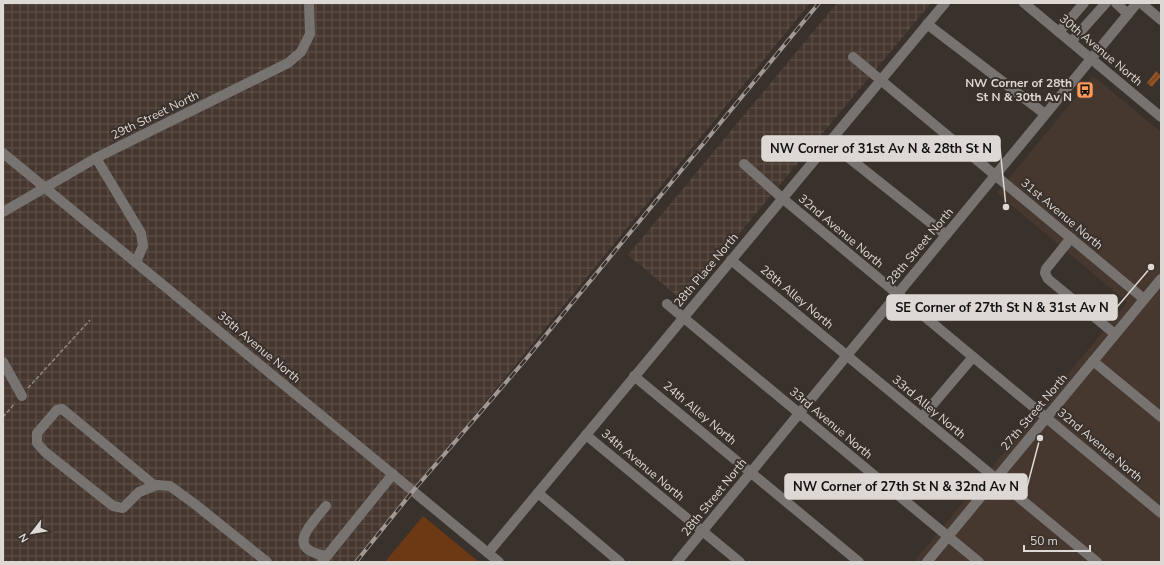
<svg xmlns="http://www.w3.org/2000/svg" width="1164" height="565" font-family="'Nunito Sans',sans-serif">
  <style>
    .built { fill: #46382f }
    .industrial { fill: url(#industrial-grid) }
    .green { fill: #6c3914 }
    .building { fill: url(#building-hatch) }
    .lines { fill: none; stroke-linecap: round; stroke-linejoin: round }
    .path { stroke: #8d8682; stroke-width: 1.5; stroke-dasharray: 4 2; stroke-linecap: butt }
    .minor { stroke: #777370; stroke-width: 10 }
    .rail-casing { stroke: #a09996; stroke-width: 4 }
    .rail { stroke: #39312c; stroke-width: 2.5; stroke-dasharray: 8; stroke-linecap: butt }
    .labels { text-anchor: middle; stroke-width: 4; stroke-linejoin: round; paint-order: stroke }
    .street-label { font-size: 12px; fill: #ded8d5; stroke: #39312c }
    .poi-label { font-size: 12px; font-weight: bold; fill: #ded8d5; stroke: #39312c; text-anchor: end }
    .leader { fill: none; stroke: #ded8d5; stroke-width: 1.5 }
    .callout-dot { fill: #ded8d5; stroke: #39312c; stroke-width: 1.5 }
    .callout { fill: #ded8d5; stroke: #ded8d5; stroke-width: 1.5 }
    .callout-label { font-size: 13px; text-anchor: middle; font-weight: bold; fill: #111 }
  </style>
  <defs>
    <pattern id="industrial-grid" width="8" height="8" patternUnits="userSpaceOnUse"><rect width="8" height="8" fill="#46382f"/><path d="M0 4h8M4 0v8" fill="none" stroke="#60544c"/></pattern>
    <pattern id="building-hatch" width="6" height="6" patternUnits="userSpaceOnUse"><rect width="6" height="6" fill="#874a1e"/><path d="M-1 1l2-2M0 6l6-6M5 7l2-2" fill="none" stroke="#98633e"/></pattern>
  </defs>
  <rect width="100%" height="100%" fill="#39312c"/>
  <!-- built -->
  <path class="built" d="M1093,76L1161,132V562H914L1127,302L997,193Z"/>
  <!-- industrial -->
  <g class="industrial">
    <path d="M3,3H810L355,562H3Z"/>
    <path d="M837,3H931L683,301L628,255Z"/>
  </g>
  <!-- green -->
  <path class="green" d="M423,516L479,562H385Z"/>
  <!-- building -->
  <path class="building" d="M1156,71L1161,76L1152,87L1147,83Z"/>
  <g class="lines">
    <!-- path -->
    <g class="path">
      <path d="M28,388L90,320"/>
      <path d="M3,417L15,403"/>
    </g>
    <!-- minor -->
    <g class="minor">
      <path d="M1024,3L1161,117"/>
      <path d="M1116,3L1128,14"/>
      <path d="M1141,3L1161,20"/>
      <path d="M927,24L1045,114"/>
      <path d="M1059,32L1084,3"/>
      <path d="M1071,42L1106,3"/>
      <path d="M853,57L1144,299"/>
      <path d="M829,142L946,235"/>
      <path d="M3,153L499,562"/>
      <path d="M96,158L141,233L143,246L136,262"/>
      <path d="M744,164L782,198L1161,513"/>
      <path d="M3,212L96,158L288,63L301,52L310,34L309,3"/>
      <path d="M1071,238L1046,269L1045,273L1048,279L1115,334"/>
      <path d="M731,260L1097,562"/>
      <path d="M667,304L979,562"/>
      <path d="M1093,361L1161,417"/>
      <path d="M3,362L22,396"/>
      <path d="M634,376L859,562"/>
      <path d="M922,417L973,357"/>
      <path d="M586,435L740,562"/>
      <path d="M155,486L72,417L62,409L57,410L37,433V443L45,452L113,506L123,508L139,492L157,485L170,486L196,505L267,562"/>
      <path d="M538,493L620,562"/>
      <path d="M326,506C310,526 284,549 327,556"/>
      <path d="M488,553L945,3"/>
      <path d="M322,562L393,474"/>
      <path d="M677,562L1137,3"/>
      <path d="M927,562L1161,279"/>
    </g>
    <defs>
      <path id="rail" d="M356,562L413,491L526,359L819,3"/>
    </defs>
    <!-- rail casing -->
    <use href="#rail" class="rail-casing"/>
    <!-- rail -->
    <use href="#rail" class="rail"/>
  </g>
  <!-- icons -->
  <defs>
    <symbol id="bus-square" viewBox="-11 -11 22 22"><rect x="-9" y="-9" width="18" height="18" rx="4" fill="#fe9b58" stroke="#39312c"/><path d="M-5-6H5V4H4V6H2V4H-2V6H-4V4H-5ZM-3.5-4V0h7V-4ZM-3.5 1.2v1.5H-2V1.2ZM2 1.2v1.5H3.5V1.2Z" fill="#111"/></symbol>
  </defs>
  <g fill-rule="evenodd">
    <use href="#bus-square" x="1075" y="80" width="20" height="20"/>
  </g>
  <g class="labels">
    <!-- street labels -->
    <g class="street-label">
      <text transform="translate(1101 50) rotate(40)" y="4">30th Avenue North</text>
      <text transform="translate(155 115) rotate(-26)" y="4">29th Street North</text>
      <text transform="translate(1062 214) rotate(40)" y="4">31st Avenue North</text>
      <text transform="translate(841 231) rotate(40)" y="4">32nd Avenue North</text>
      <text transform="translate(920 246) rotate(-50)" y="4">28th Street North</text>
      <text transform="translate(706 270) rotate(-50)" y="4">28th Place North</text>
      <text transform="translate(797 297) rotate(40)" y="4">28th Alley North</text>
      <text transform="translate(259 347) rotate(40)" y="4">35th Avenue North</text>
      <text transform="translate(929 407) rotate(40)" y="4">33rd Alley North</text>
      <text transform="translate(1034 412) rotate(-50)" y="4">27th Street North</text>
      <text transform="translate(700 413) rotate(40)" y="4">24th Alley North</text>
      <text transform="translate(831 423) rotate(40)" y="4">33rd Avenue North</text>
      <text transform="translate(1100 445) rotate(40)" y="4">32nd Avenue North</text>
      <text transform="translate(643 465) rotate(40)" y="4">34th Avenue North</text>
      <text transform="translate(714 497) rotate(-51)" y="4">28th Street North</text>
    </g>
    <!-- poi labels -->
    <g class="poi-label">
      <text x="1072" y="87">NW Corner of 28th<tspan x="1072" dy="14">St N &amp; 30th Av N</tspan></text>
    </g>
  </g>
  <!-- callouts -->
  <path class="leader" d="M1006 207L1000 148M1151 267L1117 307M1040 438L1027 487"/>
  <g class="callout-dot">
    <circle cx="1006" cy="207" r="4"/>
    <circle cx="1151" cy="267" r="4"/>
    <circle cx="1040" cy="438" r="4"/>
  </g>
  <g class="callout">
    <rect x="762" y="136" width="238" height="25" rx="4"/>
    <rect x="887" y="295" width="230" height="25" rx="4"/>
    <rect x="785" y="474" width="242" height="25" rx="4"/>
  </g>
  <g class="callout-label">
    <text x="881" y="153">NW Corner of 31st Av N &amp; 28th St N</text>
    <text x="1002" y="312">SE Corner of 27th St N &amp; 31st Av N</text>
    <text x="906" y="491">NW Corner of 27th St N &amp; 32nd Av N</text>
  </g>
  <!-- border -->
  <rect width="1164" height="565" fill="none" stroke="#ded8d5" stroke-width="8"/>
  <!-- north arrow -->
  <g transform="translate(32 533) rotate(239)" stroke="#39312c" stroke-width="3" paint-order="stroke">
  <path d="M0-3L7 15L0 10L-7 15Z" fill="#ded8d5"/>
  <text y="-6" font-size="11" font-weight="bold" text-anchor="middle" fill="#ded8d5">N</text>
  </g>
  <!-- scale -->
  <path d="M1024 545v6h66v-6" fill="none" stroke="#ded8d5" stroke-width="2"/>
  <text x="1030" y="545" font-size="12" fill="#ded8d5" stroke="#39312c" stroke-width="3" paint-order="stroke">50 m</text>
</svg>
